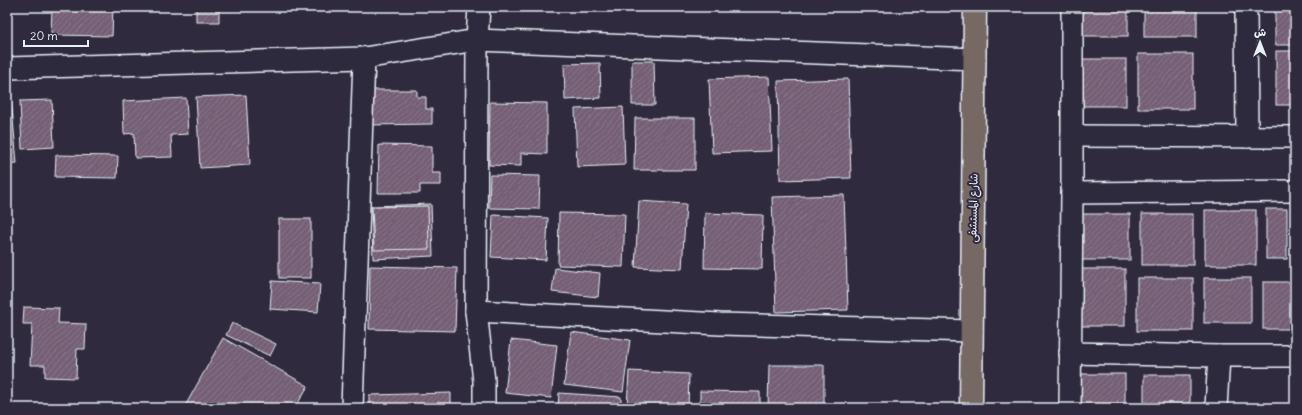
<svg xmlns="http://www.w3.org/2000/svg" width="1302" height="415" font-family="Delius,'Playpen Sans Arabic',sans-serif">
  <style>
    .building { fill: url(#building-hatch); stroke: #e8f1f8 }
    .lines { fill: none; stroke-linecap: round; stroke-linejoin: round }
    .minor-casing { stroke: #e8f1f8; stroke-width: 24 }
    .trunk-casing { stroke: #e8f1f8; stroke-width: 25 }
    .minor { stroke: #2f2a3d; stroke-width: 21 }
    .trunk { stroke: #766964; stroke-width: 22 }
    .labels { text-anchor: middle; stroke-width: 4; stroke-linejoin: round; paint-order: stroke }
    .street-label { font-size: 11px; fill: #e8f1f8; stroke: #2f2a3d }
  </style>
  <defs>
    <pattern id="building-hatch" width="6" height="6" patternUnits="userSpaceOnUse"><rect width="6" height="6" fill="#745f76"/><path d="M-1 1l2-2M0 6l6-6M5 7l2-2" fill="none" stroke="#88768a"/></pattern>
  </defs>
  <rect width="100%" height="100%" fill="#2f2a3d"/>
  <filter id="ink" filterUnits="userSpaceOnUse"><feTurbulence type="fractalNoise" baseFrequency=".025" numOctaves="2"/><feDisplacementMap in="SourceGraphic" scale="8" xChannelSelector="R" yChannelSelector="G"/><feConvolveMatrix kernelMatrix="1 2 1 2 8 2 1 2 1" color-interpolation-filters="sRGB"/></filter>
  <g filter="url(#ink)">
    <!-- building -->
    <g class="building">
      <path d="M52,7H113L112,36L51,35Z"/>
      <rect x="196" y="7" width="23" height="15"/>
      <rect x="1082" y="7" width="46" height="29"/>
      <rect x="1144" y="7" width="53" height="30"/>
      <rect x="1275" y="7" width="20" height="38"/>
      <rect x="1276" y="51" width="19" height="54"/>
      <rect x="1138" y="54" width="55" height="55"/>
      <rect x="1075" y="59" width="51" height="47"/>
      <path d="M632,61H654L655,105H632Z"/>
      <path d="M600,63L601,98L565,100L564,64Z"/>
      <path d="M769,77L772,151L712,153L709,79Z"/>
      <path d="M848,79L851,178L780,180L778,81Z"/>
      <path d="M372,90H417V97H426V109H432V124L367,125Z"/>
      <path d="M246,95L250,165L200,168L196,97Z"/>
      <path d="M7,98H11L17,163L7,164Z"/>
      <path d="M186,98L188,134L171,135L172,157L135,158L134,133L124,134L123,101Z"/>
      <path d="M52,100L54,147L22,149L20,101Z"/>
      <path d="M490,102L547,103V154L521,153V166L489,165Z"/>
      <path d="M623,107L625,165L577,167L575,109Z"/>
      <path d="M635,118H695V170H634Z"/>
      <path d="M379,145L432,146V173H441V185H420V193H378Z"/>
      <path d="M56,155L118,156L117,178L55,177Z"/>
      <path d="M490,175L540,176L539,209L489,208Z"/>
      <path d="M844,195L848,310L776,312L772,197Z"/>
      <path d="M639,201L686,204L682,269L635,267Z"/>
      <path d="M431,204L433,256L373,259L371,206Z"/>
      <path d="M428,206L429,249L374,250L372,207Z"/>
      <rect x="1266" y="209" width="21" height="50"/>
      <rect x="1205" y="210" width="51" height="55"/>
      <path d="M559,213L625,214L623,267L558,265Z"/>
      <path d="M705,213L763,215L762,269L704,268Z"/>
      <rect x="1077" y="214" width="53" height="46"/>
      <rect x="1142" y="214" width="51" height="51"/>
      <path d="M493,215L548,218L546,260L491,257Z"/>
      <rect x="279" y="219" width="32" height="59"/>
      <path d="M370,266L457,268L455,331L369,329Z"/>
      <path d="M555,268L600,273L598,297L552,292Z"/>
      <rect x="1079" y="269" width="46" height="57"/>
      <rect x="1137" y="278" width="56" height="53"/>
      <rect x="1204" y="278" width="47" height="45"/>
      <path d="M272,281L320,284L318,312L270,309Z"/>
      <rect x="1263" y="282" width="32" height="47"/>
      <path d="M24,307L59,308L58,323L86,324L85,349H77L76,378L45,377V365H30L32,324H23Z"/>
      <path d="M232,323L276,344L270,356L226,335Z"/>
      <path d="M571,332L630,340L623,392L564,385Z"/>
      <path d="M223,338L308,386L295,408H184Z"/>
      <path d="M511,340L557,345L551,398L505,393Z"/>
      <path d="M769,365H824V408H768Z"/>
      <path d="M629,371L689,374L688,408H627Z"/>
      <rect x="1079" y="374" width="46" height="34"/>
      <rect x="1144" y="375" width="46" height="33"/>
      <path d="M700,391L760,392V408H700Z"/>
      <path d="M451,393V408H369V395Z"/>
      <path d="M559,393L621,397V408H558Z"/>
    </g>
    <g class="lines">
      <defs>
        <g id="minor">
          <path d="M479,7L477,40L476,311L484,381V408"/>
          <path d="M1246,7L1247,137"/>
          <path d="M7,68L364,58L477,40L975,59"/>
          <path d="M1072,136L1295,137"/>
          <path d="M1072,193L1295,191"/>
          <path d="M476,311L720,324L972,331"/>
          <path d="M1070,353L1219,356H1295"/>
          <path d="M352,408L364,58"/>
          <path d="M1070,408L1072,193V7"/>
          <path d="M1216,408L1219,356"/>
        </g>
        <path id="trunk" d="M971,408L975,7"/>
      </defs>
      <!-- minor casing -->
      <use href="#minor" class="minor-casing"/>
      <!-- trunk casing -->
      <use href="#trunk" class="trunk-casing"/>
      <!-- minor -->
      <use href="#minor" class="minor"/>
      <!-- trunk -->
      <use href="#trunk" class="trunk"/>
    </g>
  </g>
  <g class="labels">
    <!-- street labels -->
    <g class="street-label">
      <text transform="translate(973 208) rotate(-89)" y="4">شارع المستشفى</text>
    </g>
  </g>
  <!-- margin -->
  <rect width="1302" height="415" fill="none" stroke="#2f2a3d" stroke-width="24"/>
  <rect x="12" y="12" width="1278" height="391" fill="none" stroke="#e8f1f8" stroke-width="1.5" filter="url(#ink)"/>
  <!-- north arrow -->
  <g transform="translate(1260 42)" stroke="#2f2a3d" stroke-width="3" paint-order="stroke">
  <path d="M0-3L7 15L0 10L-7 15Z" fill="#e8f1f8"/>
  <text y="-6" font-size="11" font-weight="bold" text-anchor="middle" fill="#e8f1f8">ش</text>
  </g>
  <!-- scale -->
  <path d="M24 40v6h64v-6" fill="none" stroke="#e8f1f8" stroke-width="2"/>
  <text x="30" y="40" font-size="12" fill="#e8f1f8" stroke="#2f2a3d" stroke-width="3" paint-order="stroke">20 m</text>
</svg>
